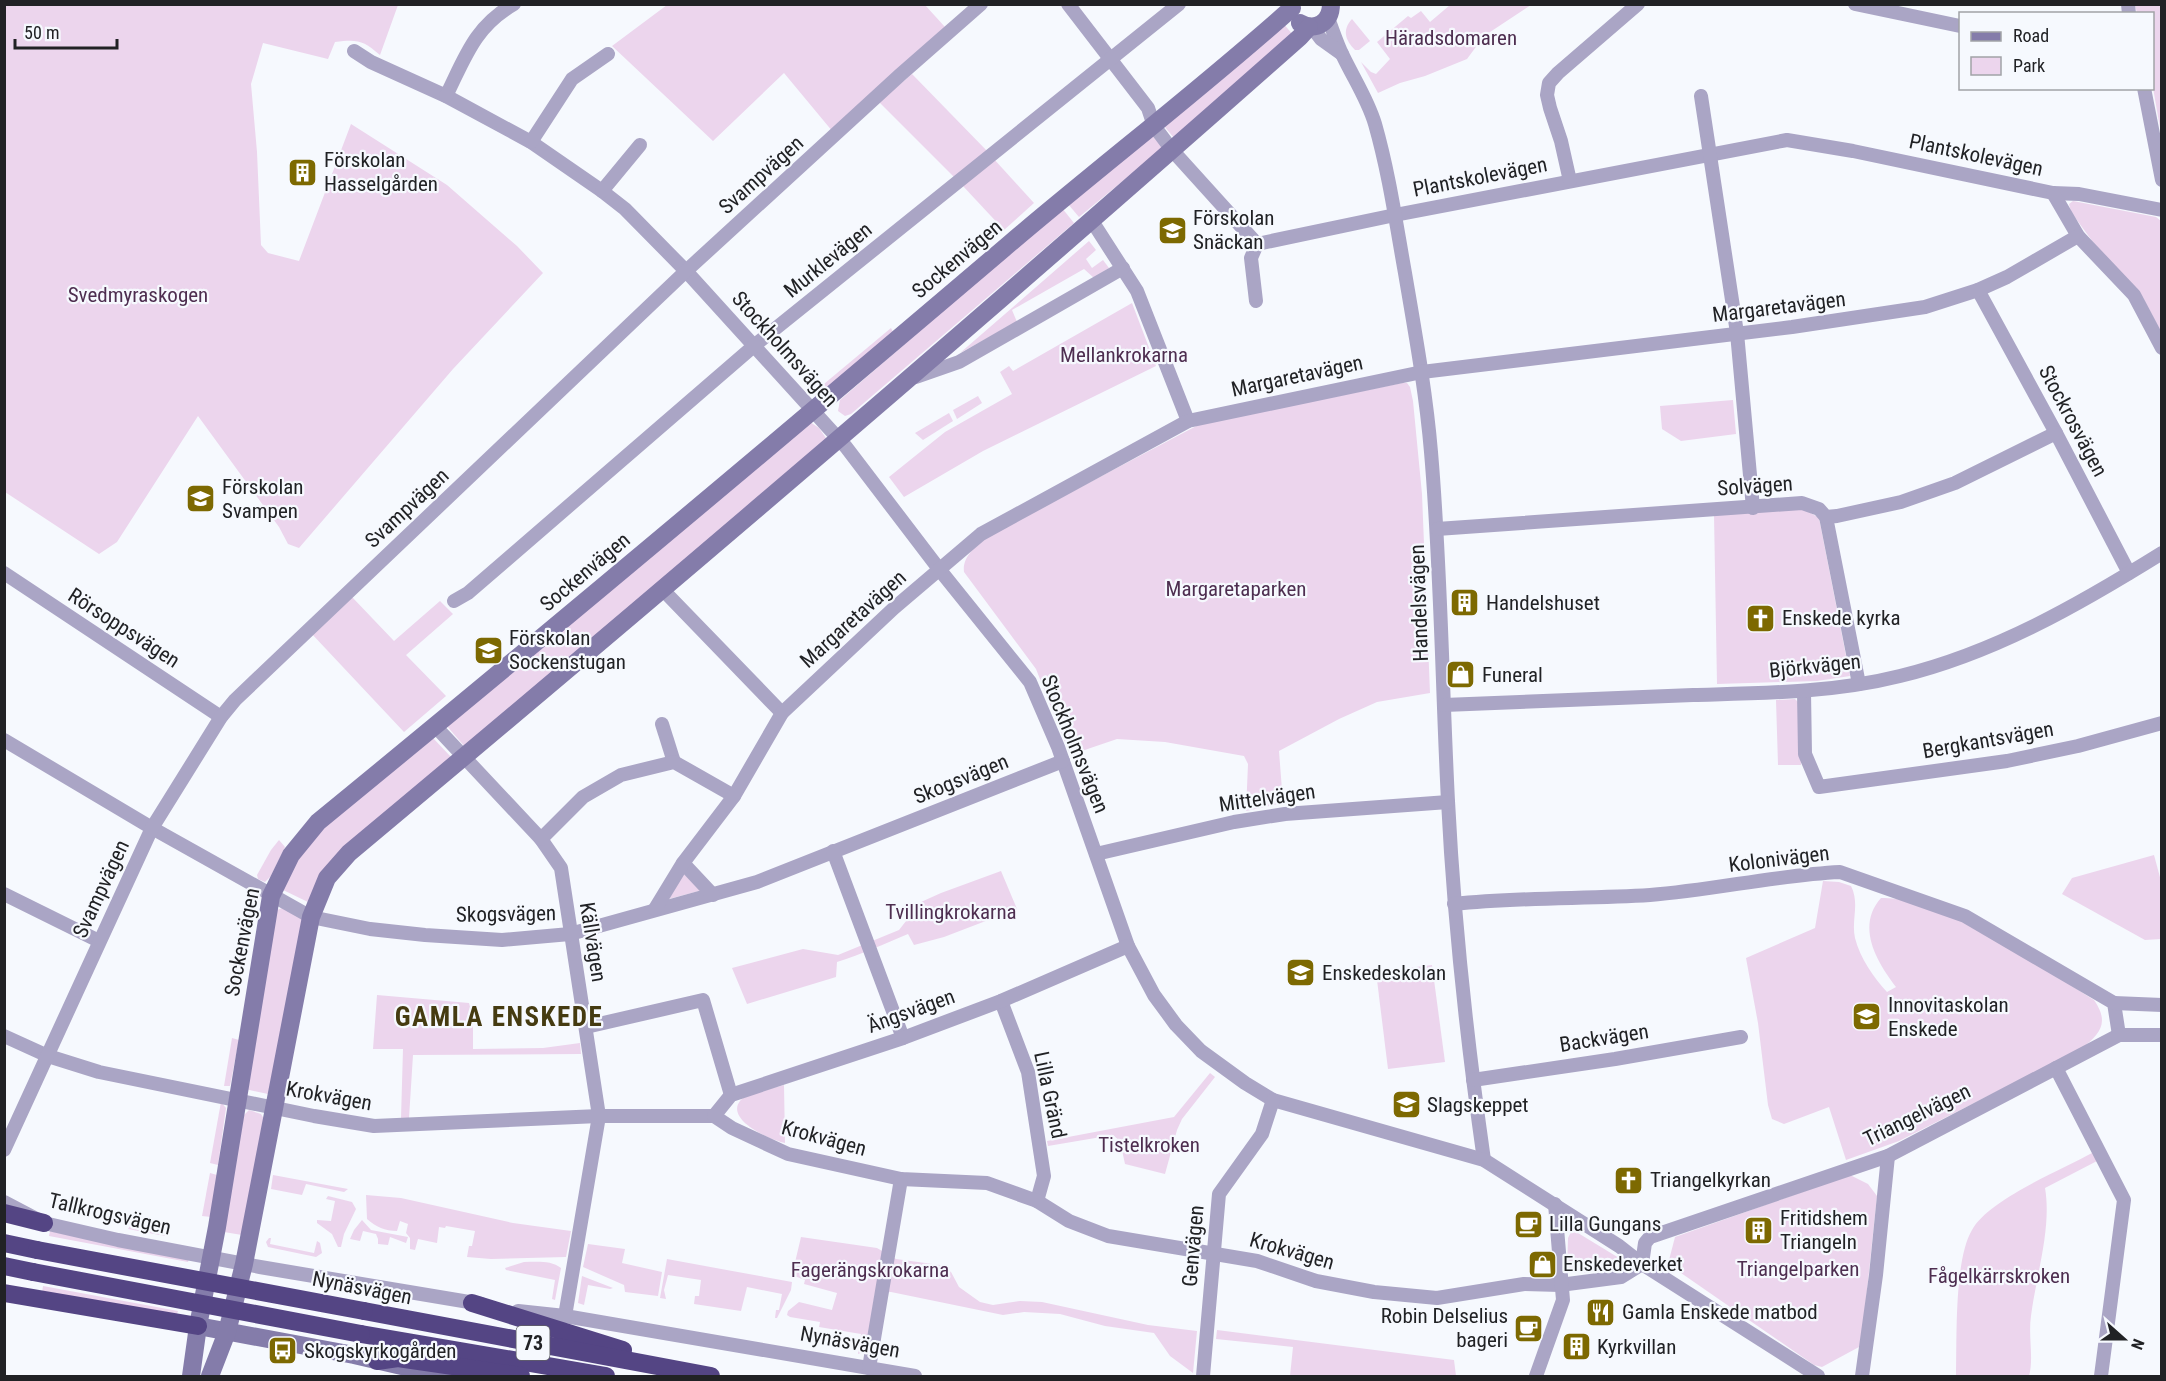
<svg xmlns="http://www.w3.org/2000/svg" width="2166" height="1381" font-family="'Roboto Condensed',sans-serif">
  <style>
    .green { fill: #ecd5ed }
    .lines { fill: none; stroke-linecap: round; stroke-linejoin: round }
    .street { stroke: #aaa5c5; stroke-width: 14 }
    .secondary { stroke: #847caa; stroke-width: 18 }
    .highway { stroke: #544584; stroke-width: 18 }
    .highway-bridge { stroke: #544584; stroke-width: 18 }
    .labels { text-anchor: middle; stroke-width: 4.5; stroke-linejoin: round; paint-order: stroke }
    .shield { fill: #f6f9fe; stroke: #616266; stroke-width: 1.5 }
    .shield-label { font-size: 20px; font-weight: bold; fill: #212225 }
    .park-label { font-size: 21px; fill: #4e2e50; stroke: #f6f9fe }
    .street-label { font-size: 21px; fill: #212225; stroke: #f6f9fe }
    .poi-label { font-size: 21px; fill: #212225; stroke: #f6f9fe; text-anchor: start }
    .district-label { font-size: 27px; font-weight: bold; letter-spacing: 1.5px; fill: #453b11; stroke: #f6f9fe }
  </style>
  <rect width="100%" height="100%" fill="#f6f9fe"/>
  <!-- green -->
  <g class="green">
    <path d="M4,5H398L380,55C363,40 357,39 335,42L328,59L263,43L251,84L257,152L261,245L268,253L299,261L351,124L447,185L517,246L543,273L453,369L299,548L288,544L279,527L198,416L117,542L99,554L5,492Z"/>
    <path d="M667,5H925L945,27L833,132L784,73L713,141L612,46Z"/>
    <path d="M1450,5H1531L1484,36L1467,59L1425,76L1400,83L1378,93L1361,62L1371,72L1376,74L1390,59L1377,42L1408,16L1411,18L1421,11L1430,22Z"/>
    <path d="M2135,5H2161V133L2153,88L2152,14L2137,13Z"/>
    <path d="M1352,19L1370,41L1359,50H1355C1345,40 1342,30 1352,19Z"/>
    <path d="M1283,23L1293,35L1174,138L1164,126Z"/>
    <path d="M912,74L988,152L956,179L879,102Z"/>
    <path d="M1152,135L1163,148L1079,217L1068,204Z"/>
    <path d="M993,158L1034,203L1004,230L962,185Z"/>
    <path d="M2073,201L2156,217L2161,221V332L2143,298L2093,242L2071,212L2069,204Z"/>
    <path d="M1062,208L1074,223L851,414L845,416L838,411L840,400Z"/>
    <path d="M1089,241L1096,250L1086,259L1092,268L1103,260L1109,268L1094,278L1084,269L1012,310L1017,322L960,353Z"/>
    <path d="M1132,303L1156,366L983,451L904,497L889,477L945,432L1012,394L1000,372L1009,366L1013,371Z"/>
    <path d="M891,328L894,334L817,396L812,394Z"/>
    <path d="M1402,383H1407L1410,387L1413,401L1422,494L1430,693L1377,702L1339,719L1279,751L1283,803L1246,811L1248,764L1244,756L1165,742L1117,739L1070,755L1036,669L964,572C962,557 976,546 986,537L1202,423Z"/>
    <path d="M978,396L982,403L957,419L953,410Z"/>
    <path d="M1733,400L1736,434L1681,441L1662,429L1660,406Z"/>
    <path d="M949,413L953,421L923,440L915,433Z"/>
    <path d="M810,422L819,428L828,441L465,747L446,725Z"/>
    <path d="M1804,509L1819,518L1850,676L1817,681L1717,684L1714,515Z"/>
    <path d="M352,597L394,641L440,601L453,614L406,655L446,696L404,732L311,633Z"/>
    <path d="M1795,699L1799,703L1801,765H1778L1776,700Z"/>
    <path d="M432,737L451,757L310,903L281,889L289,868L315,834Z"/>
    <path d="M279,840L285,847L271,876L265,882L258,879L257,875L271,850Z"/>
    <path d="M2154,855L2161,881V939L2145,940L2062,894L2072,878Z"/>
    <path d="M1001,871L1017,909L944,937L914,945L908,934C884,944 862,954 837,962L836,977L747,1004L732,968L803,949L838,955L899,930L921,902L941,893Z"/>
    <path d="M683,873L700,889L699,891L669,899Z"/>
    <path d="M1823,881L1839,882L1851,886C1860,904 1851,920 1855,938C1860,958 1874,978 1887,992L1896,987C1876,961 1856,926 1881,898C1941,895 2043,968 2094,1000C2110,1023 2100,1034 2081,1049L1899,1141L1846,1160L1829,1107L1784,1124L1772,1119L1768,1105L1758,1023L1746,958L1815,928Z"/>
    <path d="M282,908L305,919L268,1094L245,1089L277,910Z"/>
    <path d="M1432,965L1445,1062L1388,1069L1376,972Z"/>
    <path d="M377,995L469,1003L473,1018V1049L543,1048L580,1043L581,1054L413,1055L409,1118H401L403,1049H373Z"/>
    <path d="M232,1038L239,1040L230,1086H224Z"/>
    <path d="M1210,1073L1215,1077L1182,1119L1177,1130L1165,1174L1125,1164L1120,1141L1113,1135L1048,1146L1047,1141L1174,1117Z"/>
    <path d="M784,1085L785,1143C772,1141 725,1120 740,1101C746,1093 773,1088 784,1085Z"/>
    <path d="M221,1102L226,1108L218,1165L210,1163Z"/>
    <path d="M249,1110L261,1114L264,1119L242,1235L224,1232L242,1117Z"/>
    <path d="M2092,1153L2097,1161L2045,1188C2052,1228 2036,1276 2031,1316C2028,1336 2034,1358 2029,1376H1956C1957,1340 1954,1260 1972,1230C1988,1200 2061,1170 2092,1153Z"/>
    <path d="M210,1173L217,1175L211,1217L202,1216Z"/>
    <path d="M273,1175L348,1189L344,1192L306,1184L302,1195L271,1189Z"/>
    <path d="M1850,1175L1868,1184L1877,1196L1862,1338L1859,1347L1822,1367L1814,1365L1668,1264L1675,1237Z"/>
    <path d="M366,1195L401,1198L513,1223L571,1231L566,1257L491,1259L467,1257L469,1246H472L475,1231L446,1226L445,1228L439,1227L437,1243L418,1239L415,1250L410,1249V1238L406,1233L408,1224L400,1221L397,1231C385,1231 376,1227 367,1219Z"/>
    <path d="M328,1196L352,1202L356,1209L344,1234L341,1247H338L332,1234L317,1223V1220L331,1221L335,1201L326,1199Z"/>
    <path d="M362,1220L371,1230L408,1237L406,1243L390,1237L388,1245L378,1244V1239L376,1234L363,1231L360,1241L350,1239L354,1230Z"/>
    <path d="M132,1223H133L167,1230L165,1236L128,1229Z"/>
    <path d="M50,1231L189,1259L188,1262L49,1236Z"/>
    <path d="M1571,1232L1578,1233L1619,1258L1622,1263C1610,1272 1581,1275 1567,1270L1568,1238Z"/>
    <path d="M801,1237L877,1248L896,1259L940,1265L951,1272L959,1287L980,1302L993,1305L1020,1301L1042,1302L1148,1325L1197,1331L1193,1373L1170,1356L1154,1333L1105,1326L1060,1314L1024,1312L1003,1315L891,1292L875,1293L866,1351L858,1354L861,1334L819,1327L820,1322L790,1317L787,1315L788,1311L799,1302L832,1310L837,1293L804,1284L805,1280L792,1275Z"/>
    <path d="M269,1238H271L270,1244L314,1253L317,1241L320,1243L322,1253L316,1257L268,1247L266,1242Z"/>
    <path d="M588,1244L625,1249L622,1263L662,1272L658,1296L625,1292L624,1285L583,1267Z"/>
    <path d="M667,1259L792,1282L791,1290L777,1318H775L776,1310H779L782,1294L747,1287L741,1311L694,1304L695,1296H699L701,1280L668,1275L664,1290L666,1299L660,1298Z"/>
    <path d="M524,1262C536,1262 551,1260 561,1268L555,1300L552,1299L555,1280L506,1270L505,1268Z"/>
    <path d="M582,1276L613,1288L610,1289L588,1285L584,1305L578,1303Z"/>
    <path d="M43,1286L178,1311L177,1314L42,1293Z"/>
    <path d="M1217,1330L1454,1360L1456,1376H1290L1293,1347L1216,1339Z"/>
  </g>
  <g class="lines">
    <!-- street -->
    <g class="street">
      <path d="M1068,4L1148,108L1154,126L1172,150L1257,244L1395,215L1787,140L1853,151L2053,193L2079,194L2162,210"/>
      <path d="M1855,4L1960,26"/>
      <path d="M2128,4L2129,14"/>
      <path d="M1328,18C1333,31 1337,44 1343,56C1354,79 1368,100 1375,124C1389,173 1396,223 1405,273C1415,332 1426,392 1431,452C1441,568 1442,685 1448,801C1454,921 1467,1041 1484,1160"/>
      <path d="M1312,27L1321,39L1342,54"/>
      <path d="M354,51L371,62L446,96L531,142L602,191L625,209L686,271L846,447L939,569L1030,682L1058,747L1128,946L1154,995L1176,1025L1201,1051L1245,1083L1273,1100L1484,1160L1619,1246L1642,1264L1818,1376"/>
      <path d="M2144,88L2162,180"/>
      <path d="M446,96C465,58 474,27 514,4"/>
      <path d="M1701,96L1737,333L1753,508"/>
      <path d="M531,142L572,79L608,54"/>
      <path d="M1570,181L1561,141L1550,108L1547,95L1549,83L1558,73L1638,4"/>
      <path d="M602,191L640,145"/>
      <path d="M2053,193L2078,236L2134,295L2162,348"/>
      <path d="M1092,221L1137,291L1188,421"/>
      <path d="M1978,290L2056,433L2129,573"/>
      <path d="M1256,301L1251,258L1257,244"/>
      <path d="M916,377L959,362L1123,268"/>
      <path d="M1826,517L1859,684"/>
      <path d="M1437,529L1802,503L1819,509L1826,517L1837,516L1901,502L1955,483L2056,433"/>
      <path d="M4,573L221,717"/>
      <path d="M663,590L782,713"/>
      <path d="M454,601L468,593L755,345L1179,4"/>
      <path d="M1804,692L1805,754L1819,787L2007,761L2078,746L2162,723"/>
      <path d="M1444,705C1527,702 1610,698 1693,695C1763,693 1832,693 1900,676C1995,653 2080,604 2162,553"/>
      <path d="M662,724L674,762"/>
      <path d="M435,726L541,839L561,868L599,1116L565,1316"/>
      <path d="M4,740L152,828L311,917L370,929L425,935L502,940L570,934L757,882L1063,761"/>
      <path d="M541,839L583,797L621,775L674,762L734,796"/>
      <path d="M833,851L903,1038"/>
      <path d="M1096,854L1234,822L1285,814L1448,802"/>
      <path d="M683,863L713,895"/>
      <path d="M4,894L99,941"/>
      <path d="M1454,904C1519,897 1585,899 1650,895C1714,890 1777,875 1840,872L1965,916L2114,1003L2119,1035"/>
      <path d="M655,909L683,863L734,796L782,713L894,608L981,534L1188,421L1422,372L1792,327L1925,307L1978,290L2007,277L2078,236"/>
      <path d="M1001,1001L1028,1072L1044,1176L1037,1201"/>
      <path d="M2114,1003L2162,1005"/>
      <path d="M586,1027L703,1000L731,1095"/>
      <path d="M4,1036L48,1056L99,1072L314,1116L374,1126L599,1116H714L732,1128L788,1154L901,1179L987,1183L1037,1201L1069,1221L1108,1236L1257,1261L1316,1281L1374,1292L1437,1298L1524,1284L1560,1285L1621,1277L1642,1264L1645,1243L1650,1237L1888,1156L2119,1035H2162"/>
      <path d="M2056,1068L2124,1200L2101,1376"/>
      <path d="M1473,1080L1615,1059L1741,1037"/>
      <path d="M714,1116L731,1095L903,1038L1001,1001L1128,946"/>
      <path d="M4,1150L152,828L221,717L235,700L686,271L900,75L981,4"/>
      <path d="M4,1202L44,1223L118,1240L260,1267L481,1304"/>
      <path d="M518,1311L565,1316L915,1376"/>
      <path d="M869,1368L901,1179"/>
      <path d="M1203,1376L1219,1194L1262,1134L1273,1100"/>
      <path d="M1536,1376L1563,1300L1555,1204"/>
      <path d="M1862,1376L1876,1275L1888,1156"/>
    </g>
    <!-- secondary -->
    <g class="secondary">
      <path d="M1300,23C1316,32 1331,22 1331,4"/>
      <path d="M198,1326L354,1355L445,1376"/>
      <path d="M191,1376L198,1326L217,1227L271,896L291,855L318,822C550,632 780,439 1008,245C1102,165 1200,90 1292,8"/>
      <path d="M210,1376L227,1332L244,1264L311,917L327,878L349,853C670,585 987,314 1300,37L1309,27"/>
    </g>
    <!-- highway -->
    <g class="highway">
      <path d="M4,1213L44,1223"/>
      <path d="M4,1243L37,1250"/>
      <path d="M4,1266L33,1272"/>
      <path d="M4,1293L198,1326"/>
      <path d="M472,1303L623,1350"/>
      <path d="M364,1311L711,1376"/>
      <path d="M361,1334L606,1376"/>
      <path d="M377,1361L398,1358L521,1376"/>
    </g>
    <!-- highway-bridge -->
    <g class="highway-bridge">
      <path d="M37,1250L364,1311"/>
      <path d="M33,1272L361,1334"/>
    </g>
  </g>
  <!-- icons -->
  <defs>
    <symbol id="building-square" viewBox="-11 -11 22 22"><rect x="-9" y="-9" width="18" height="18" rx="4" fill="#7d6901" stroke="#f6f9fe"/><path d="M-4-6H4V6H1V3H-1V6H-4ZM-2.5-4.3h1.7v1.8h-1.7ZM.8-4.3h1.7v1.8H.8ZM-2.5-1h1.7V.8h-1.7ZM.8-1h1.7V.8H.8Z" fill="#fff"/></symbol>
    <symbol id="school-square" viewBox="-11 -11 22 22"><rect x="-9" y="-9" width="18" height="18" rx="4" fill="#7d6901" stroke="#f6f9fe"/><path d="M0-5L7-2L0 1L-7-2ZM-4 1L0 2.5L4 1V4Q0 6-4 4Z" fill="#fff"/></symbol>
    <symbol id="church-square" viewBox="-11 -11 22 22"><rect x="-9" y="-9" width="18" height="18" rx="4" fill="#7d6901" stroke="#f6f9fe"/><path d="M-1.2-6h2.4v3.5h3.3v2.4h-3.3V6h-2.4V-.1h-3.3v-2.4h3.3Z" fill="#fff"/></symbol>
    <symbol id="shop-square" viewBox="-11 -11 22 22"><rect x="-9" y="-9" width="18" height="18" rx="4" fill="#7d6901" stroke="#f6f9fe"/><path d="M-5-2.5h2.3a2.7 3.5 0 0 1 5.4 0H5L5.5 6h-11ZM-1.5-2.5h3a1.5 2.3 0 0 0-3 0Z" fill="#fff"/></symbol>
    <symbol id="cafe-square" viewBox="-11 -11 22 22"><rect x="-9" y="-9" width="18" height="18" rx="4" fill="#7d6901" stroke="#f6f9fe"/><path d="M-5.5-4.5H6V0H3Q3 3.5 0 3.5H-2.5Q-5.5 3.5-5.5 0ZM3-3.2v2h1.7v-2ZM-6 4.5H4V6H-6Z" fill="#fff"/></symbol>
    <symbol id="restaurant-square" viewBox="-11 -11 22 22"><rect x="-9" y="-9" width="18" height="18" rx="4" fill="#7d6901" stroke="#f6f9fe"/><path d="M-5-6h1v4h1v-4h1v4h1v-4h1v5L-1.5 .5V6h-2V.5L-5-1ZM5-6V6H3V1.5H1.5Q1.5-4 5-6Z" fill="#fff"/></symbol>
    <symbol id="bus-square" viewBox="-11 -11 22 22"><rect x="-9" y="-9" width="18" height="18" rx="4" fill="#7d6901" stroke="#f6f9fe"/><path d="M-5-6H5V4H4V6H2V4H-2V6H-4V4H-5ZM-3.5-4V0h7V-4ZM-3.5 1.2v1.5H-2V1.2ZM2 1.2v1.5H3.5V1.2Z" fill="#fff"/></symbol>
  </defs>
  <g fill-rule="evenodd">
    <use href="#building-square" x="286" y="156" width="33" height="33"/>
    <use href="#school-square" x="1156" y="214" width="33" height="33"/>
    <use href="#school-square" x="184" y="482" width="33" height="33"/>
    <use href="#building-square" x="1448" y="586" width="33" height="33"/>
    <use href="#church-square" x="1744" y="602" width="33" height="33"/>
    <use href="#school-square" x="472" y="634" width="33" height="33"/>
    <use href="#shop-square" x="1444" y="658" width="33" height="33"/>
    <use href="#school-square" x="1284" y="956" width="33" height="33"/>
    <use href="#school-square" x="1850" y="1000" width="33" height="33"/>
    <use href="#school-square" x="1390" y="1088" width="33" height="33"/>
    <use href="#church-square" x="1612" y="1164" width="33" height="33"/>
    <use href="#cafe-square" x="1512" y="1208" width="33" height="33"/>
    <use href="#building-square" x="1742" y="1214" width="33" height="33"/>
    <use href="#shop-square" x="1526" y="1248" width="33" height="33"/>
    <use href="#restaurant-square" x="1584" y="1296" width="33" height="33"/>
    <use href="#cafe-square" x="1512" y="1312" width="33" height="33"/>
    <use href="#building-square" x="1560" y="1330" width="33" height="33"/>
    <use href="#bus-square" x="266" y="1334" width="33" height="33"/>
  </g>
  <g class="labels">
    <!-- shield labels -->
    <rect class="shield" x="516.5" y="1326" width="33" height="34" rx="4.5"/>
    <g class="shield-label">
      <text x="533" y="1350">73</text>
    </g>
    <!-- park labels -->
    <g class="park-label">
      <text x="1451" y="45">Häradsdomaren</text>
      <text x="138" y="302">Svedmyraskogen</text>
      <text x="1124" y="362">Mellankrokarna</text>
      <text x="1236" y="596">Margaretaparken</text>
      <text x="951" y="919">Tvillingkrokarna</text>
      <text x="1149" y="1152">Tistelkroken</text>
      <text x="1798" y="1276">Triangelparken</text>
      <text x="870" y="1277">Fagerängskrokarna</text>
      <text x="1999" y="1283">Fågelkärrskroken</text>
    </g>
    <!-- street labels -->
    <g class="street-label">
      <text transform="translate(1976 155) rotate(12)" y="7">Plantskolevägen</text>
      <text transform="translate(761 175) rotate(-42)" y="7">Svampvägen</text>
      <text transform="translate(1480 177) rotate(-11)" y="7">Plantskolevägen</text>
      <text transform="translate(957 259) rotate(-40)" y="7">Sockenvägen</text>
      <text transform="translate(828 260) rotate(-39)" y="7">Murklevägen</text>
      <text transform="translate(1779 307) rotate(-7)" y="7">Margaretavägen</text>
      <text transform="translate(785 349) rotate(48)" y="7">Stockholmsvägen</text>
      <text transform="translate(1297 376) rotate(-12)" y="7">Margaretavägen</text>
      <text transform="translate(2073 421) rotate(62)" y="7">Stockrosvägen</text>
      <text transform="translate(1755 486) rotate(-4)" y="7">Solvägen</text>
      <text transform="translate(407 508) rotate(-43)" y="7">Svampvägen</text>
      <text transform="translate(585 572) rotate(-40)" y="7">Sockenvägen</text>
      <text transform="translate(1419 603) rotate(-92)" y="7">Handelsvägen</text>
      <text transform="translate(853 619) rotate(-42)" y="7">Margaretavägen</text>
      <text transform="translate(124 628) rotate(33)" y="7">Rörsoppsvägen</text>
      <text transform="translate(1815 666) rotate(-6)" y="7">Björkvägen</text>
      <text transform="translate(1988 740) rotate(-10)" y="7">Bergkantsvägen</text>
      <text transform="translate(1075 744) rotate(68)" y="7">Stockholmsvägen</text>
      <text transform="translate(961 779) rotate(-22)" y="7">Skogsvägen</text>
      <text transform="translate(1267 798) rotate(-8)" y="7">Mittelvägen</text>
      <text transform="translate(1779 859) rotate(-7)" y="7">Kolonivägen</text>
      <text transform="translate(101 889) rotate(-65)" y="7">Svampvägen</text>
      <text transform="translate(506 914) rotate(-1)" y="7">Skogsvägen</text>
      <text transform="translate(242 942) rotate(-79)" y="7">Sockenvägen</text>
      <text transform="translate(593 942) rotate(81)" y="7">Källvägen</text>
      <text transform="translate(911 1011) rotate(-20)" y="7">Ängsvägen</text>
      <text transform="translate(1604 1038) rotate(-9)" y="7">Backvägen</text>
      <text transform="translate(1050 1095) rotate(78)" y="7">Lilla Gränd</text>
      <text transform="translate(329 1096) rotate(10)" y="7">Krokvägen</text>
      <text transform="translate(1917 1115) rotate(-26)" y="7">Triangelvägen</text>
      <text transform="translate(824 1138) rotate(15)" y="7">Krokvägen</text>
      <text transform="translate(110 1214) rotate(13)" y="7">Tallkrogsvägen</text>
      <text transform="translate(1193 1246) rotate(-85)" y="7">Genvägen</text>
      <text transform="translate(1292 1251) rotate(16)" y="7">Krokvägen</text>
      <text transform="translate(362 1288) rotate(11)" y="7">Nynäsvägen</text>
      <text transform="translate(850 1342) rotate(10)" y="7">Nynäsvägen</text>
    </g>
    <!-- poi labels -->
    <g class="poi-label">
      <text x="324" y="167">Förskolan<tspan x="324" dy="24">Hasselgården</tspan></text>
      <text x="1193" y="225">Förskolan<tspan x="1193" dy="24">Snäckan</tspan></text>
      <text x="222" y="494">Förskolan<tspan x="222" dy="24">Svampen</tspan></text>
      <text x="1486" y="610">Handelshuset</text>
      <text x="1782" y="625">Enskede kyrka</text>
      <text x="509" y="645">Förskolan<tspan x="509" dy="24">Sockenstugan</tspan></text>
      <text x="1482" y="682">Funeral</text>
      <text x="1322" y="980">Enskedeskolan</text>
      <text x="1888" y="1012">Innovitaskolan<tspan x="1888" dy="24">Enskede</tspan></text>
      <text x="1427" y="1112">Slagskeppet</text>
      <text x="1650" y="1187">Triangelkyrkan</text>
      <text x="1780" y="1225">Fritidshem<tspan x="1780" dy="24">Triangeln</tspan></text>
      <text x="1549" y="1231">Lilla Gungans</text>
      <text x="1563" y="1271">Enskedeverket</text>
      <text x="1622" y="1319">Gamla Enskede matbod</text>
      <text x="1508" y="1323" text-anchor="end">Robin Delselius<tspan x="1508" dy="24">bageri</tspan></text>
      <text x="1597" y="1354">Kyrkvillan</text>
      <text x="304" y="1358">Skogskyrkogården</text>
    </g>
    <!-- district labels -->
    <g class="district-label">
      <text x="499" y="1026">GAMLA ENSKEDE</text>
    </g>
  </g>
  <!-- border -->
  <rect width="2166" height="1381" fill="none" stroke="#212225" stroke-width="12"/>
  <!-- legend -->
  <rect x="1959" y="12" width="195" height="78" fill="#f6f9fe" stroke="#a1a3a7" stroke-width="1.5"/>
  <rect x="1971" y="32" width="30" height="9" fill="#847caa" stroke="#a1a3a7" stroke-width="1.5"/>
  <text x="2013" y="42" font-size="18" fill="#212225">Road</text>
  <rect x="1971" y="57" width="30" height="18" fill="#ecd5ed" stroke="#a1a3a7" stroke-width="1.5"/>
  <text x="2013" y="72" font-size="18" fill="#212225">Park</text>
  <!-- north arrow -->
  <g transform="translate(2124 1339) rotate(111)" stroke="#f6f9fe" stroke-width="4.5" paint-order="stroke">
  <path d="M0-4.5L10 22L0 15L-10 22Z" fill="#212225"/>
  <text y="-9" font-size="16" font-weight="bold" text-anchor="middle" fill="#212225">N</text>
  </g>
  <!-- scale -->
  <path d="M15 39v9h102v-9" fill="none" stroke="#212225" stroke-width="3"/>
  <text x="24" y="39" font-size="18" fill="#212225" stroke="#f6f9fe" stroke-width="4.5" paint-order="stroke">50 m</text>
</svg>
